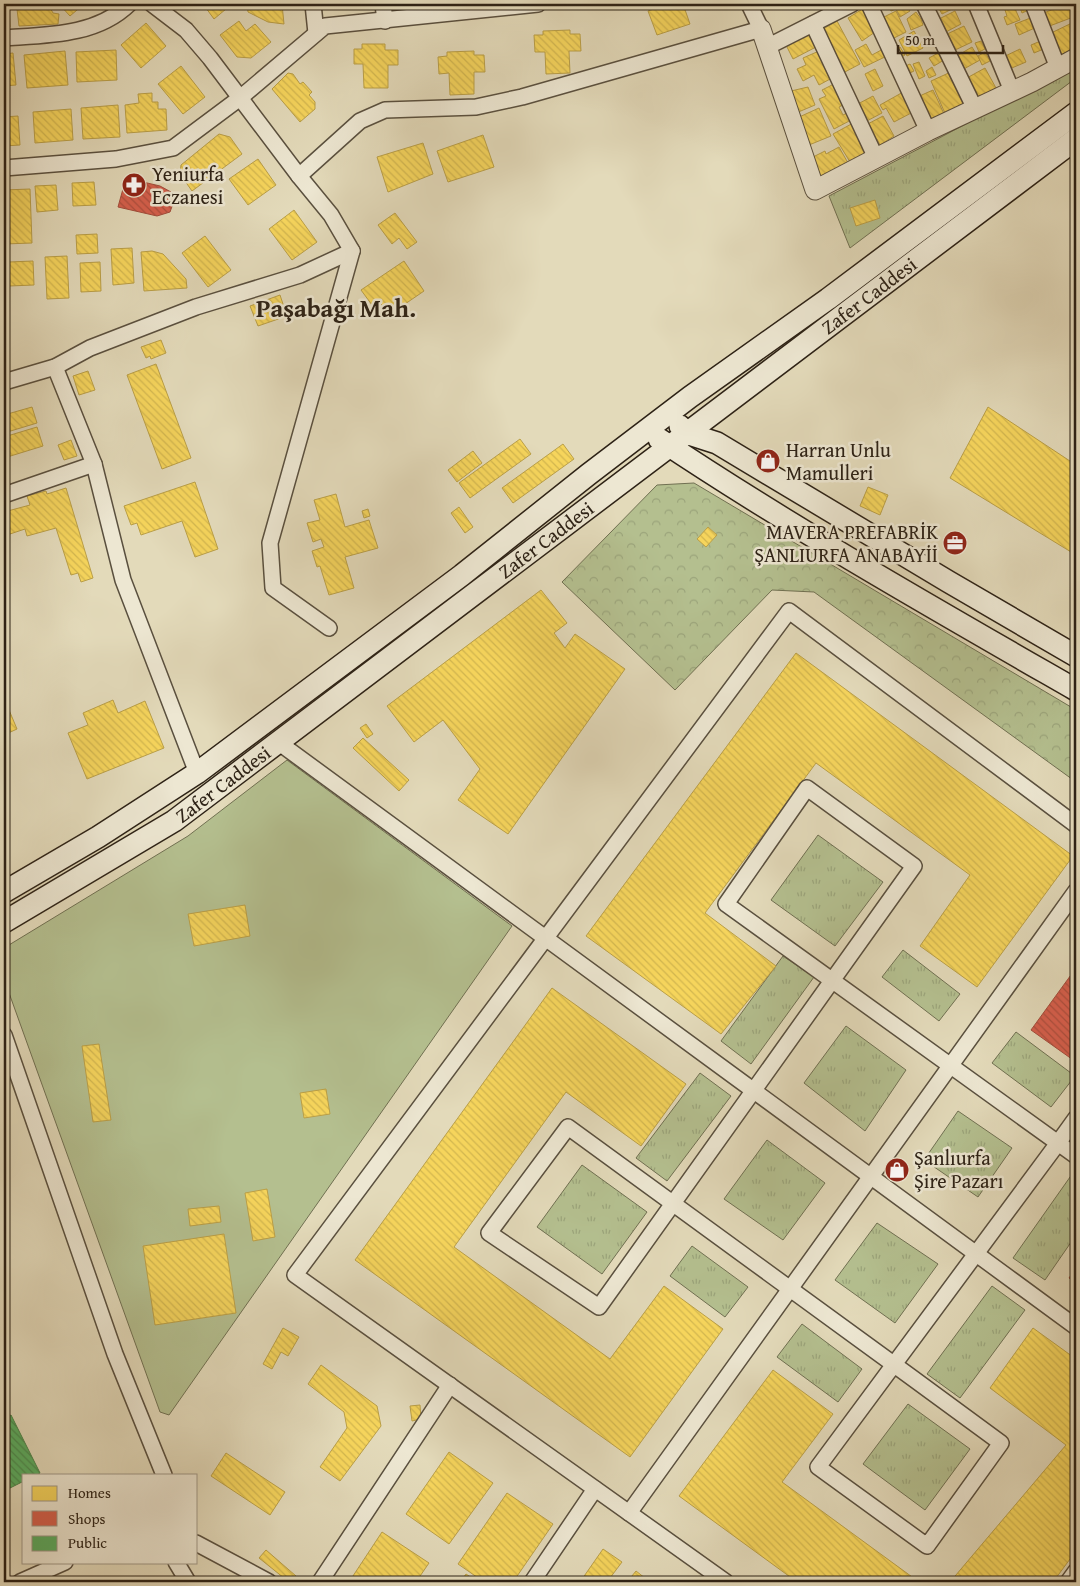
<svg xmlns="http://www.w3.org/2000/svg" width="1080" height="1586" font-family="'Gentium Book Plus',serif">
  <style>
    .grass { fill: url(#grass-tufts); stroke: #707052 }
    .park { fill: url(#park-crowns); stroke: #707052 }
    .pitch { fill: #b4bf8f; stroke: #707052 }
    .homes { fill: url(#homes-back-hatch); stroke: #ba9f47 }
    .shops { fill: url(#shops-back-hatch); stroke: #a34d3c }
    .public { fill: url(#public-back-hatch); stroke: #4c844a }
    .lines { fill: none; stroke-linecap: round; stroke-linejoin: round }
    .minor-casing { stroke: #5a503f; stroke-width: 18 }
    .tertiary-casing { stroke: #5a503f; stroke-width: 21 }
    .secondary-casing { stroke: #2d2216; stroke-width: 24 }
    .minor { stroke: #ede7d2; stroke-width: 15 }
    .tertiary { stroke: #ede7d2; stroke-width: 19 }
    .secondary { stroke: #ede7d2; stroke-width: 21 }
    .labels { text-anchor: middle; stroke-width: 5; stroke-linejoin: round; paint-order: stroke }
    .poi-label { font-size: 20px; fill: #2d2216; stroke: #ede7d2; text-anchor: start }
    .street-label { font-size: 20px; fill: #2d2216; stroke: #ede7d2 }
    .district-label { font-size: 25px; font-weight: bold; fill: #2d2216; stroke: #ede7d2 }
  </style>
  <defs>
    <pattern id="grass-tufts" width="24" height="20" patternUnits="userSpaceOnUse" patternTransform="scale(1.25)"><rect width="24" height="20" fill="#b4bf8f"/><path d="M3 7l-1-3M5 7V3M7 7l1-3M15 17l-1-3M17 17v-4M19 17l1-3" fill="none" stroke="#9ba47b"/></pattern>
    <pattern id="park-crowns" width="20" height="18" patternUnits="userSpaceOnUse" patternTransform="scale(1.25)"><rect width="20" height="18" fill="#b4bf8f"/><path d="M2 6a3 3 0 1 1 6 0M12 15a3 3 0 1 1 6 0" fill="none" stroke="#9ba47b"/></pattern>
    <pattern id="homes-back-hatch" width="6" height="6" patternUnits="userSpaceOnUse" patternTransform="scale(1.25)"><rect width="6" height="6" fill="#f6d55c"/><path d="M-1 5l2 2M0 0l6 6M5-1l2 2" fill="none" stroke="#d3b74f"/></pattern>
    <pattern id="shops-back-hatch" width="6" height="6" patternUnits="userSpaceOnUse" patternTransform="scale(1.25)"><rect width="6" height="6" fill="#d6604d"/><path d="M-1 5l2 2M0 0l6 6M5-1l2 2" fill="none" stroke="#ae4f3f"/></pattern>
    <pattern id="public-back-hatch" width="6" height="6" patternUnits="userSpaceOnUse" patternTransform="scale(1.25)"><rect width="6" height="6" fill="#5aae61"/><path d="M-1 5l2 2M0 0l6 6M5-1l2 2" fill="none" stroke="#4b8d4f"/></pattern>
  </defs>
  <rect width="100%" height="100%" fill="#e3daba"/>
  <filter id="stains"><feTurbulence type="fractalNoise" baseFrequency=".004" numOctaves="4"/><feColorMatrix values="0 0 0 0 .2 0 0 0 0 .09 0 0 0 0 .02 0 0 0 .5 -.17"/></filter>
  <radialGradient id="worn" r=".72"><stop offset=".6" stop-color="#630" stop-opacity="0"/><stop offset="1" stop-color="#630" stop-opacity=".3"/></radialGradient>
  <!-- grass -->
  <g class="grass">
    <path d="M1076,66V78L850,248L829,196Z"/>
    <path d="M818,835L883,882L835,946L771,900Z"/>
    <path d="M903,950L960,994L939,1021L882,977Z"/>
    <path d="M783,956L814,977L751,1064L721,1041Z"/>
    <path d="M846,1026L906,1070L865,1131L804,1083Z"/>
    <path d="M1016,1032L1075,1076L1051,1107L992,1063Z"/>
    <path d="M700,1073L731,1096L667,1181L636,1158Z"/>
    <path d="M958,1111L1012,1148L978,1197L924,1160Z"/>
    <path d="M767,1140L825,1183L783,1240L724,1199Z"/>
    <path d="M582,1165L647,1212L602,1274L537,1227Z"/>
    <path d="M1075,1170L1076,1235L1045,1280L1013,1258Z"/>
    <path d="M877,1223L938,1264L895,1323L835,1280Z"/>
    <path d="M692,1246L748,1287L725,1317L670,1276Z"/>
    <path d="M992,1286L1025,1310L960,1398L927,1374Z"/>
    <path d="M802,1324L862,1369L838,1402L777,1357Z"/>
    <path d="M908,1404L970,1449L925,1510L863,1464Z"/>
  </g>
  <!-- park -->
  <path class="park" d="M694,483L1076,710V782L814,592L772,590L675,690L562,582L657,485Z"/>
  <!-- pitch -->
  <path class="pitch" d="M287,760L512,926L169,1415L160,1412L4,979V948L188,836Z"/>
  <!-- homes -->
  <g class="homes">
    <path d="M4,4H9L10,27H4Z"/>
    <path d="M23,4H48L53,13L59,14L58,24L19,26L17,9Z"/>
    <path d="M59,4H84L70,16Z"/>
    <path d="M203,4H232L214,19Z"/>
    <path d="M247,4H282L284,24L268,22L248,12Z"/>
    <path d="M669,4H683L690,24L657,35L648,11Z"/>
    <path d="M888,4H906L910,11L900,17L896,9L891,11Z"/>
    <path d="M936,4H952L954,8L942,14Z"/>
    <path d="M1003,4H1013L1020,20L1007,25L1004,17L1007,16Z"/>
    <path d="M1022,4H1029L1031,9L1022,13L1019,5Z"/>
    <path d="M1037,4H1058L1040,11Z"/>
    <path d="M1067,4H1075L1076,16L1047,27L1041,14Z"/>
    <path d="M864,8L878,30L862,41L848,18Z"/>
    <path d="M896,11L906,32L890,40L880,19Z"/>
    <path d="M955,11L961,24L942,34L935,21Z"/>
    <path d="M916,12L921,19L923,25L911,30L907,19Z"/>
    <path d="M1033,17L1037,27L1019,35L1015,24Z"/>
    <path d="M239,21L246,31L255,24L271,42L251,58L237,57L220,35Z"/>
    <path d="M837,21L860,64L841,74L818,32Z"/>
    <path d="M1076,21V48L1058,56L1047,35Z"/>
    <path d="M146,23L166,46L141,68L121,45Z"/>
    <path d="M964,26L972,42L953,51L945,35Z"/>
    <path d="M570,30V34H580L581,51H569L570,73L546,74L545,52H535L534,35H543V31Z"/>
    <path d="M914,31L923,48L907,56L899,40Z"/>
    <path d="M810,33L816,47L793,59L786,45Z"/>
    <path d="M1043,40L1046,48L1034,53L1031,45Z"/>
    <path d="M981,41L985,49L979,52L975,43Z"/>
    <path d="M362,44H385V50H398V65H388V88H364L363,64H354V49H362Z"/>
    <path d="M866,44L872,55L885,48L889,55L864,67L855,50Z"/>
    <path d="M900,47L905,55L898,59L894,50Z"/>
    <path d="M972,47L980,60L962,70L955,57Z"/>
    <path d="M1020,49L1026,62L1007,70L1001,58Z"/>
    <path d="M116,50L117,80L77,82L76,52Z"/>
    <path d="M65,51L68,85L27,88L24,55Z"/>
    <path d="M474,51V55H484L485,72H474V94L450,95L449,73L439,74L438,57L447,56V52Z"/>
    <path d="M819,51L832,78L819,85L814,75L803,81L797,69L806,65L803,58Z"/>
    <path d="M940,52L944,60L934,66L929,58Z"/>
    <path d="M985,52L990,61L982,65L978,56Z"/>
    <path d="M13,53L16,85L4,86V54Z"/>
    <path d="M919,62L925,76L919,79L913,64Z"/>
    <path d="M910,64L914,71L906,75L903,67Z"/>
    <path d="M181,66L205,97L183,114L158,84Z"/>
    <path d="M932,67L936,75L929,78L926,71Z"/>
    <path d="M985,68L996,88L976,99L965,79Z"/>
    <path d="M875,69L883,86L873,91L865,74Z"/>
    <path d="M953,71L970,108L947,118L931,81Z"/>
    <path d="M288,73L293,74L300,84L303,82L312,92L309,95L315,102V109L300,122L272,89Z"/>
    <path d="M836,83L847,103L839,107L843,115L849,112L853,119L834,129L819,99L826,96L822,90Z"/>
    <path d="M808,87L815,105L796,113L791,91Z"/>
    <path d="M933,90L945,116L926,124L915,98Z"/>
    <path d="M905,91L915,111L894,122L886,108L883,110L880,105Z"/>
    <path d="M152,93V102H158V109H166L167,130L127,133L125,105L139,103L138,94Z"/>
    <path d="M873,96L882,113L863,123L854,106Z"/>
    <path d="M118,105L120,137L83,139L81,108Z"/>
    <path d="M819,108L831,136L809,145L797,118Z"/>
    <path d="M71,109L73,140L35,143L33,112Z"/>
    <path d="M18,116L20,145L4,146V117Z"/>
    <path d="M883,116L894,136L880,145L877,139L871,142L862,127Z"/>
    <path d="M855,122L864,137L859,141L866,153L850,162L833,134Z"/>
    <path d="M219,134L230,137L242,154L192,191L180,174L181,165Z"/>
    <path d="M483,135L494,167L448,182L437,151Z"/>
    <path d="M423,143L433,174L388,192L377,157Z"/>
    <path d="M839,147L848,163L820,177L811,158L825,151L826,154Z"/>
    <path d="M258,159L276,185L248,205L229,179Z"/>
    <path d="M94,182L96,205L73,206L72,183Z"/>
    <path d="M56,185L58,210L37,212L35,186Z"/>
    <path d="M30,189L32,243L4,244V190Z"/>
    <path d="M875,200L880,218L856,226L850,208Z"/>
    <path d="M294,210L317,242L292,260L269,229Z"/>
    <path d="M395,213L417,242L407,249L399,238L392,244L378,225Z"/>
    <path d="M97,234L98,253L77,254L76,235Z"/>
    <path d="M205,236L231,270L208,287L182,253Z"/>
    <path d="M132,248L134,283L113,285L111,249Z"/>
    <path d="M152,251L163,254L186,279L187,288L144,291L141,252Z"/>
    <path d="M67,256L69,298L47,299L45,257Z"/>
    <path d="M33,261L34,285L9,286V262Z"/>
    <path d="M404,261L424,291L389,315L379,301L372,305L361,290Z"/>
    <path d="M100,262L101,291L81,292L80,263Z"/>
    <path d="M280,295L287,316L258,326L250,306Z"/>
    <path d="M161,340L166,353L151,359L150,356L146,358L141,347Z"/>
    <path d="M156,364L191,458L162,469L127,375Z"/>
    <path d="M88,371L95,390L79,395L73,376Z"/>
    <path d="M32,407L37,423L4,433V415Z"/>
    <path d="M988,407L1076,465V555L950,478Z"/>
    <path d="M37,427L43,446L4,458V437Z"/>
    <path d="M520,439L531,454L470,498L459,483Z"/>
    <path d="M71,440L77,456L64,460L58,445Z"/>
    <path d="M563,444L574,459L513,503L502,488Z"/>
    <path d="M473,451L482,463L457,482L448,470Z"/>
    <path d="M195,482L218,549L195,557L182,521L141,535L137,523L131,525L124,506Z"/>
    <path d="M868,487L888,495L880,515L860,506Z"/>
    <path d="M66,488L93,578L81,582L78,573L71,575L56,528L27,536L25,529L4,536V512L30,505L27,496L46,491L47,494Z"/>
    <path d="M336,494L345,527L369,520L378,548L345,557L354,588L329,595L320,566L317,567L312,551L324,547L321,539L313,542L307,523L320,520L314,500Z"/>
    <path d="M459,507L473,527L465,533L451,513Z"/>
    <path d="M368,509L370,516L364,518L362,511Z"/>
    <path d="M708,527L717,535L706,547L697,539Z"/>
    <path d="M541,590L567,623L554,633L565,648L575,634L625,669L508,834L458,800L480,769L443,720L414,742L387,706Z"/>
    <path d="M796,653L1073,856L977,987L920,946L970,875L816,763L705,913L776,966L721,1034L586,936Z"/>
    <path d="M4,698L17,729L4,735Z"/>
    <path d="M113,700L118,713L145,701L164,748L87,779L68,733L88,725L83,713Z"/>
    <path d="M366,724L373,734L367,738L360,728Z"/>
    <path d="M363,738L409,780L399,791L353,748Z"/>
    <path d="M245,905L250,936L194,946L188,914Z"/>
    <path d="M552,988L686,1084L641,1146L566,1092L454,1247L610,1359L664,1286L723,1329L630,1457L355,1260Z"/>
    <path d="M99,1044L111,1120L93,1122L82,1046Z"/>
    <path d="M326,1089L330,1114L304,1118L300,1093Z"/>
    <path d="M267,1189L275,1237L253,1241L245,1193Z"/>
    <path d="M219,1206L221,1222L190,1226L188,1209Z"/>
    <path d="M224,1234L236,1313L155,1325L143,1246Z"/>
    <path d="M283,1328L299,1337L288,1356L281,1352L272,1369L263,1364Z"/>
    <path d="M1033,1328L1076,1359V1551L1053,1582H950L1066,1445L990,1388Z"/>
    <path d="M321,1365L377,1406L381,1426L340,1481L320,1467L347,1428L344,1412L308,1384Z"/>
    <path d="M773,1370L833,1414L782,1482L919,1582H797L679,1496Z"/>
    <path d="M420,1405L421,1419L412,1421L410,1406Z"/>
    <path d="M449,1452L493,1483L449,1544L406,1514Z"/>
    <path d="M226,1453L285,1492L270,1515L211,1476Z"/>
    <path d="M507,1493L553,1524L513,1582H484L458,1564Z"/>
    <path d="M382,1532L429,1563L416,1582H349Z"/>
    <path d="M603,1549L622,1562L607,1582H580Z"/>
    <path d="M266,1550L296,1576L291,1582H289L259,1558Z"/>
    <path d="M636,1571L650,1582H627Z"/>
    <path d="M466,1574L478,1582H460Z"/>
  </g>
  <!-- shops -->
  <g class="shops">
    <path d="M126,178L160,186L171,192L174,201L170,212L157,216L118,207Z"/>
    <path d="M1076,968V1062L1031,1030Z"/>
    <path d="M1076,1268V1283L1069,1278Z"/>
  </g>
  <!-- public -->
  <path class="public" d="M11,1415L40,1473L37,1475H24V1481L8,1489L6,1483L4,1484V1419Z"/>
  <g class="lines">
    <defs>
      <g id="minor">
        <path d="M152,4L186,30L210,58L299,176L331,215L352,251L270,543L273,588L329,628"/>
        <path d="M313,4L316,33"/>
        <path d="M383,4L385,21"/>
        <path d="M869,4L928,131"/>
        <path d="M924,4L975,109"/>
        <path d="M976,4L1012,91"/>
        <path d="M1033,4L1058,68"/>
        <path d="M813,24L876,158"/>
        <path d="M4,38C47,35 96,36 129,4"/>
        <path d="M767,47L852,4"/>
        <path d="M4,168L116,159L173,148L240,98L325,26L538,4"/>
        <path d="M299,176L360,121L385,110L476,107L522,97L761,29L749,4"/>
        <path d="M55,367L94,464L123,580L197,773"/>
        <path d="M4,382L55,367L90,348L196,307L300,275L352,251"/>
        <path d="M4,495L94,464"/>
        <path d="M278,742L1076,1327"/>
        <path d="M4,1035L115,1354L164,1475"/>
        <path d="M1076,1118L1058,1143L818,1467L927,1546L1001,1443C857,1337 712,1232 568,1127L489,1233L599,1307C704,1160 809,1013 914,866L807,788L726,904C843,988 960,1072 1076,1156"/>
        <path d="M629,1513L1076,891"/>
        <path d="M196,1543L269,1582"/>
        <path d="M176,1562L188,1582"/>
        <path d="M20,1582L65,1562"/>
        <path d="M320,1582L450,1385"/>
        <path d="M532,1582L595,1489"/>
        <path d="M726,1582L295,1275L789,611L1076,825"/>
        <path d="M1068,1582L1076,1571"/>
      </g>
      <path id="tertiary" d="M761,29L815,190L928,131L1032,82L1076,58"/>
      <g id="secondary">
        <path d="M680,426L686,433L717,443L949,582L1076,656"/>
        <path d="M659,439C794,529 935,609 1076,690"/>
        <path d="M4,892L98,837L197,773L462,575L589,474L690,397L828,299L1076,113"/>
        <path id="s1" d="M4,922L174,821L1076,139"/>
      </g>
    </defs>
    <!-- minor casing -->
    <use href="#minor" class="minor-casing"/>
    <!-- tertiary casing -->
    <use href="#tertiary" class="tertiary-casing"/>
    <!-- secondary casing -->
    <use href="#secondary" class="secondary-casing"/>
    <!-- minor -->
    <use href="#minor" class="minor"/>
    <!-- tertiary -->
    <use href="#tertiary" class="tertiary"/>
    <!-- secondary -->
    <use href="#secondary" class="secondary"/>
  </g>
  <!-- icons -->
  <defs>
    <symbol id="pharmacy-disc" viewBox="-11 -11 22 22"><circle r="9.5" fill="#8f2418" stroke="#ede7d2"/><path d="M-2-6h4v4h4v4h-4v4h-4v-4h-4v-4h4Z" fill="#fff"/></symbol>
    <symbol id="shop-disc" viewBox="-11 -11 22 22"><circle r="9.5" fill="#8f2418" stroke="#ede7d2"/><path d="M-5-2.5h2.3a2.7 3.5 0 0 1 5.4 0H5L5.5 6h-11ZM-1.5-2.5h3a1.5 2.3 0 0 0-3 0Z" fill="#fff"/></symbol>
    <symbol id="office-disc" viewBox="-11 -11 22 22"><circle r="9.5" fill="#8f2418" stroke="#ede7d2"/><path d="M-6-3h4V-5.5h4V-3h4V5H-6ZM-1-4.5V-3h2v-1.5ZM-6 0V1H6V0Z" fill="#fff"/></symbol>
  </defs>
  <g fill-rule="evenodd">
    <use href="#pharmacy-disc" x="120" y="171" width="28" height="28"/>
    <use href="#shop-disc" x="754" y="447" width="28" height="28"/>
    <use href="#office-disc" x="941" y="529" width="28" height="28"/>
    <use href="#shop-disc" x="883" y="1156" width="28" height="28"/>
  </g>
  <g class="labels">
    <!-- poi labels -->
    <g class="poi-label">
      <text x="152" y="181">Yeniurfa<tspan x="152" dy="23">Eczanesi</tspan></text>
      <text x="786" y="457">Harran Unlu<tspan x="786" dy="23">Mamulleri</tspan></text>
      <text x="938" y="539" text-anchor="end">MAVERA PREFABRİK<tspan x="938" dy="23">ŞANLIURFA ANABAYİİ</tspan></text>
      <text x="914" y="1165">Şanlıurfa<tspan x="914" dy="23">Şire Pazarı</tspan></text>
    </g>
    <!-- street labels -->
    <g class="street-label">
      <text dy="7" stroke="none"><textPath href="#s1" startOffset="1069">Zafer Caddesi</textPath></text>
      <text dy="7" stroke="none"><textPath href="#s1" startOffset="664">Zafer Caddesi</textPath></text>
      <text dy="7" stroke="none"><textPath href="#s1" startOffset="259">Zafer Caddesi</textPath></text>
    </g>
    <!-- district labels -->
    <g class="district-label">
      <text x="336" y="317">Paşabağı Mah.</text>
    </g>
  </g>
  <!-- margin -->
  <rect width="1080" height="1586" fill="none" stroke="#e3daba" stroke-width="20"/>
  <rect x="5" y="5" width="1070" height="1576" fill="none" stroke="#2d2216" stroke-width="2.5"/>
  <rect x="10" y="10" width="1060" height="1566" fill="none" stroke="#2d2216"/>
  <!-- legend -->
  <rect x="22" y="1474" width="175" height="90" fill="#ede7d2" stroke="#a09887"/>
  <rect x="32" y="1486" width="25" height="15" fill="#f6d55c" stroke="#a09887"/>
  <text x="68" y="1498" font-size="15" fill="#2d2216">Homes</text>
  <rect x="32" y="1511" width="25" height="15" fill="#d6604d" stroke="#a09887"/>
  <text x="68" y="1524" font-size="15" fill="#2d2216">Shops</text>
  <rect x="32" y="1536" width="25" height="15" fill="#5aae61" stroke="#a09887"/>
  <text x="68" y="1548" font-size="15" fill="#2d2216">Public</text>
  <!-- scale -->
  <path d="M898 45v8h105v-8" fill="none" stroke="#2d2216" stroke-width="2.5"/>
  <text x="905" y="45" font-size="15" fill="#2d2216" stroke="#ede7d2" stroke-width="4" paint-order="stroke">50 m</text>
  <rect width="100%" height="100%" filter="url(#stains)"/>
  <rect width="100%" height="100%" fill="url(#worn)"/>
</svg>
